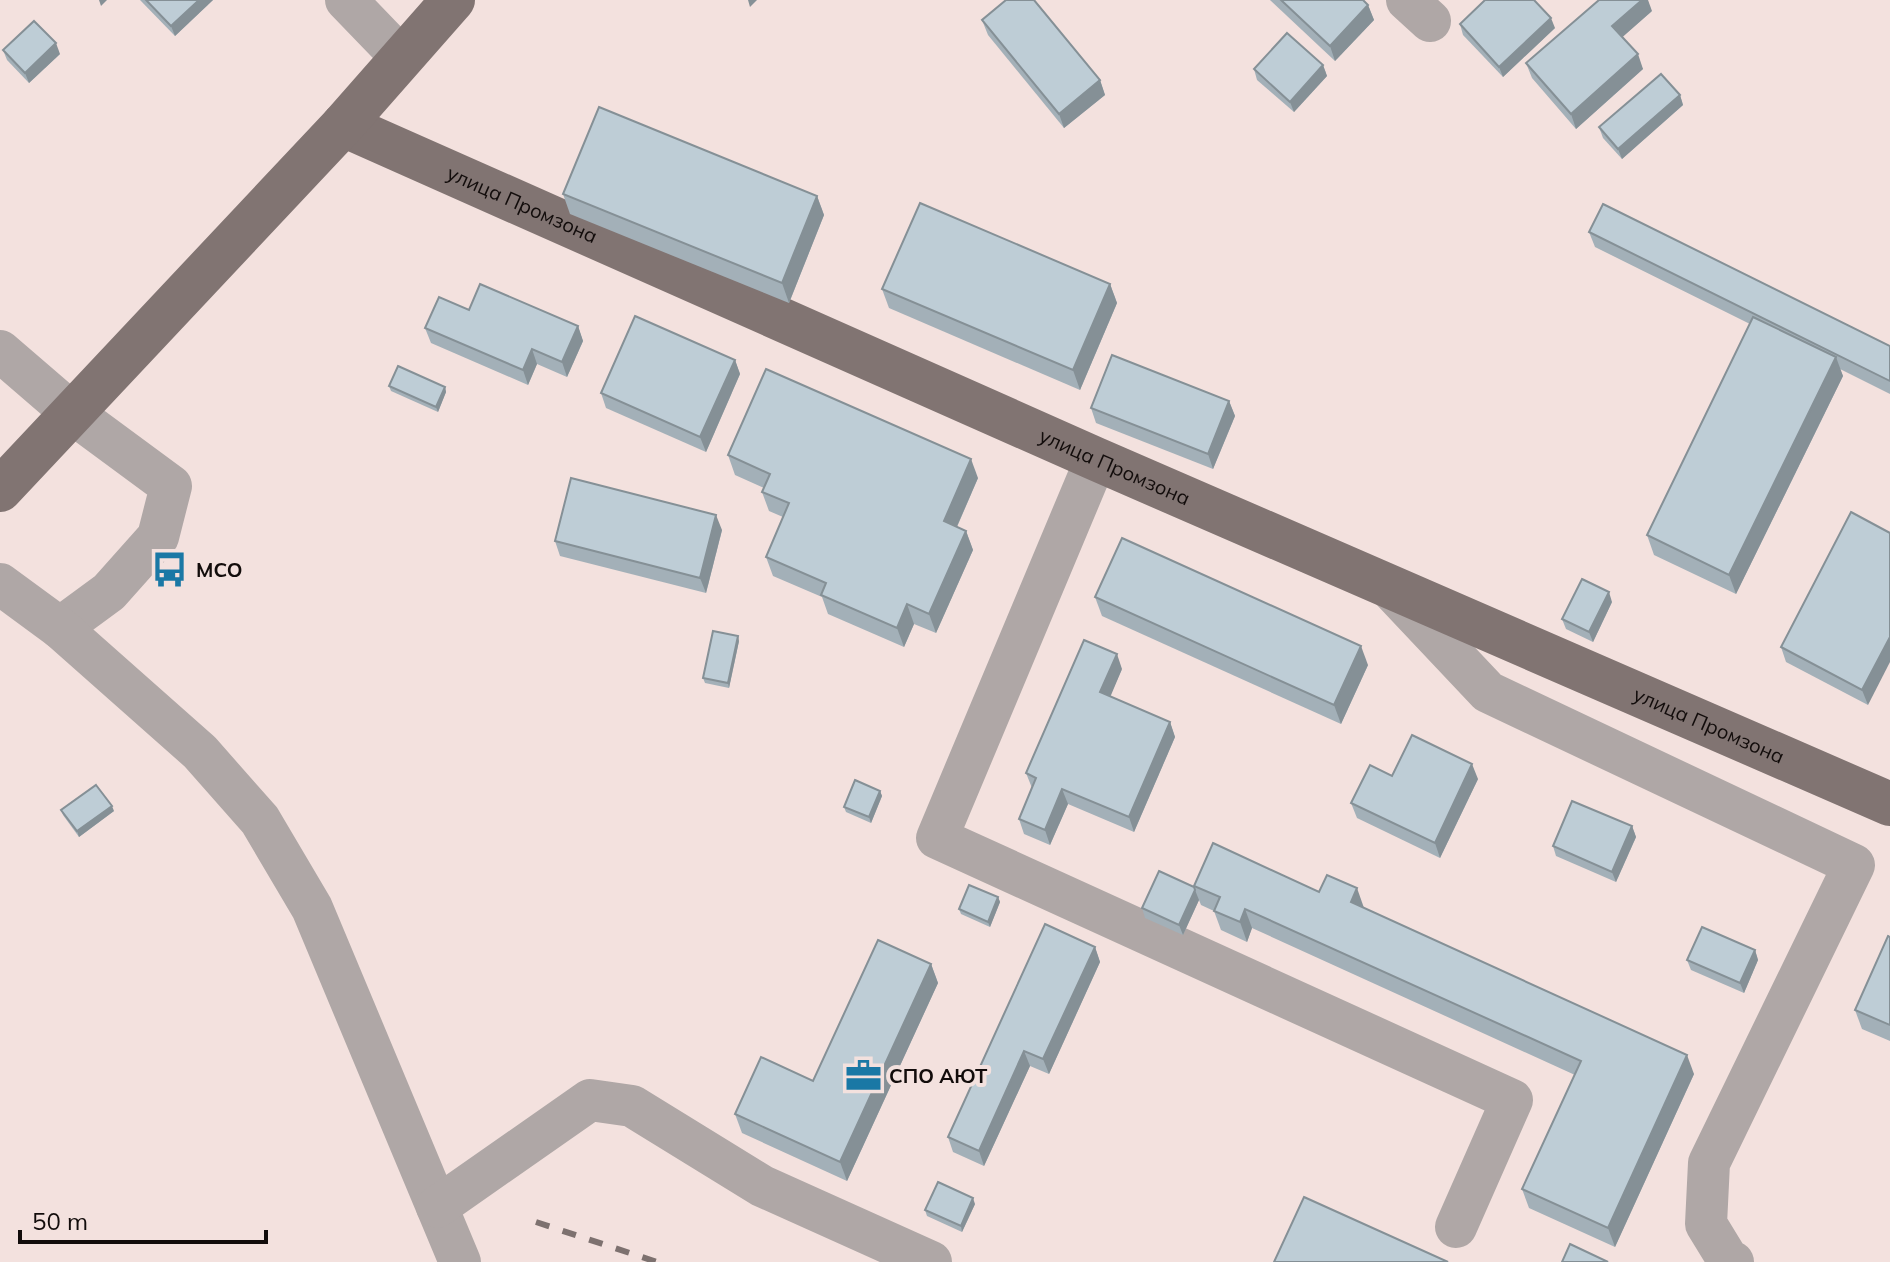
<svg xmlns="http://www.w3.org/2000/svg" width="1890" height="1262" font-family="Mulish,sans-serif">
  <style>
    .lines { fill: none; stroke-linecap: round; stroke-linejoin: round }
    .minor { stroke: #afa7a6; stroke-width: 42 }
    .major { stroke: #817472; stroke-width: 44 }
    .rail { stroke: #7d716f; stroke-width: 6; stroke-dasharray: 14 14; stroke-linecap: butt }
    .wall { fill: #a3b0b8 }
    .shaded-wall { fill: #859096 }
    .building { fill: #becdd6; stroke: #859096; stroke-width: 2 }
    .labels { text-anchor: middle; stroke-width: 8; stroke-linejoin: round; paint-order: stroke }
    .street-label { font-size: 20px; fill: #120c0b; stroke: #f3e1de }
    .poi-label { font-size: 20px; font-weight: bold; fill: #120c0b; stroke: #f3e1de; text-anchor: start }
  </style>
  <rect width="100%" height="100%" fill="#f3e1de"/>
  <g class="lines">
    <!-- minor -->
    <g class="minor">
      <path d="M346,0L401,57"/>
      <path d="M1407,0L1430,21"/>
      <path d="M0,351L72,413L171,486L158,537L109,592L60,628"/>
      <path d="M1096,459L937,838L1512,1100L1456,1227"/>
      <path d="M0,584L60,628L200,752L260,820L312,908L460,1262"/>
      <path d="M1388,586L1488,692L1854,865L1709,1163L1706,1224L1728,1260L1733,1262"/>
      <path d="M437,1207L590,1100L632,1106L762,1186L931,1262"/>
    </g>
    <!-- major -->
    <g class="major">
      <path id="s1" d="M343,125L1096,459L1890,804"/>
      <path d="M0,490L343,125L453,0"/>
    </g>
    <!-- rail -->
    <path class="rail" d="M536,1222L657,1262"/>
  </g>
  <!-- wall -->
  <g class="wall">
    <path d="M140,0H213L175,36Z"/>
    <path d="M1270,0H1363L1368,5L1374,20L1335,61Z"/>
    <path d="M1652,11L1622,37L1643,69L1576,129L1532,78L1526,63Z"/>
    <path d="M982,20L1100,80L1105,95L1064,128L988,35Z"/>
    <path d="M1460,24L1555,28L1503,77L1463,35Z"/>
    <path d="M3,50L60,54L29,83L7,60Z"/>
    <path d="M1323,65L1327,76L1294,112L1257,80L1254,69Z"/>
    <path d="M1680,95L1683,105L1622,159L1603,138L1599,127Z"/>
    <path d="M563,194L817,196L824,215L789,303L570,214Z"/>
    <path d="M1589,232L1890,346V394L1840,369L1843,376L1736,594L1654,555L1647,535L1750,324L1595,247Z"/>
    <path d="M1110,284L1117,303L1080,390L889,308L882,289Z"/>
    <path d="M578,326L583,341L567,377L537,364L528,385L431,343L425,328Z"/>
    <path d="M735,360L740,374L706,452L606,408L601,393Z"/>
    <path d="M389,386L445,387L446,392L438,412L391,391Z"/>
    <path d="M1229,401L1235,416L1213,469L1096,423L1091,408Z"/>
    <path d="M728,455L978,478L957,527L966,531L973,550L936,633L914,624L904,647L828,614L822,597L773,576L766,557L783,517L769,511L762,492L764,488L735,475Z"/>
    <path d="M1851,512L1868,705L1786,662L1781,647Z"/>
    <path d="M722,530L706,593L560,556L555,541Z"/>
    <path d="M1095,597L1368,665L1341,724L1102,616Z"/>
    <path d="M1612,602L1593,642L1566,629L1562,619Z"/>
    <path d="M739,641L729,688L705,683L703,678Z"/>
    <path d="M1122,669L1110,696L1170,722L1175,737L1134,832L1068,804L1050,845L1024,834L1019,819L1032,788L1026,773Z"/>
    <path d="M1392,776L1478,779L1440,858L1357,818L1351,803Z"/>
    <path d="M880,791L882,796L871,823L846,812L844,807Z"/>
    <path d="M61,810L114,811L79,837L63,815Z"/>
    <path d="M1632,826L1636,837L1616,882L1556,856L1553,846Z"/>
    <path d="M1194,886L1319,892L1364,908L1694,1074L1615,1247L1529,1208L1522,1189L1575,1075L1252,928L1247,942L1221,930L1214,911L1201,905L1199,900L1183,935L1145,918L1142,908L1194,887Z"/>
    <path d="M998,897L1000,902L990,927L961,914L959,909Z"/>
    <path d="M1890,937V1041L1862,1029L1855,1010Z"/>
    <path d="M1095,947L1100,962L1049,1074L1030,1066L984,1166L953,1152L948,1137Z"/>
    <path d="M1755,950L1758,960L1744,993L1691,970L1687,960Z"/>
    <path d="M931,964L938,983L847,1181L742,1133L735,1114L813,1081Z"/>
    <path d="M975,1204L962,1232L927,1216L925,1210Z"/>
  </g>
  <!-- shaded-wall -->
  <g class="shaded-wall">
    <path d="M99,0H107L101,6Z"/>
    <path d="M199,0H213L175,36L171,26Z"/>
    <path d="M748,0H757L750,7Z"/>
    <path d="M1642,0H1648L1652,11L1618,41L1612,26Z"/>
    <path d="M1368,5L1374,20L1335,61L1330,46Z"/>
    <path d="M1551,18L1555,28L1503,77L1499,67Z"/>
    <path d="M56,43L60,54L29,83L25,73Z"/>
    <path d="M1638,54L1643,69L1576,129L1571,114Z"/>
    <path d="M1323,65L1327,76L1294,112L1290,102Z"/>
    <path d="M1100,80L1105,95L1064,128L1059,114Z"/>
    <path d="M1680,95L1683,105L1622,159L1618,149Z"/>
    <path d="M817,196L824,215L789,303L782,283Z"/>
    <path d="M1110,284L1117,303L1080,390L1073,370Z"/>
    <path d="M578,326L583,341L567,377L562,362Z"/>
    <path d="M532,349L537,364L528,385L523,370Z"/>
    <path d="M1836,357L1843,376L1736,594L1729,575Z"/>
    <path d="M735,360L740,374L706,452L700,437Z"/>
    <path d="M445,387L446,392L438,412L436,407Z"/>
    <path d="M1229,401L1235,416L1213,469L1208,454Z"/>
    <path d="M971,459L978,478L951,540L944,521Z"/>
    <path d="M716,515L722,530L706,593L700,578Z"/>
    <path d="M966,531L973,550L936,633L929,614Z"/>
    <path d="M1609,592L1612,602L1593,642L1589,632Z"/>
    <path d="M907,604L914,624L904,647L897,628Z"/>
    <path d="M738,636L739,641L729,688L728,683Z"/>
    <path d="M1890,637V662L1868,705L1862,690Z"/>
    <path d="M1361,646L1368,665L1341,724L1334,705Z"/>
    <path d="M1117,654L1122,669L1106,707L1100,692Z"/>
    <path d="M1170,722L1175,737L1134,832L1129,817Z"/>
    <path d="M1472,764L1478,779L1440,858L1435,843Z"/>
    <path d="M1062,789L1068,804L1050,845L1045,830Z"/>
    <path d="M880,791L882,796L871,823L869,817Z"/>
    <path d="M112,806L114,811L79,837L77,831Z"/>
    <path d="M1632,826L1636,837L1616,882L1612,872Z"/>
    <path d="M1357,888L1364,908L1358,922L1351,902Z"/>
    <path d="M1195,890L1199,900L1183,935L1179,925Z"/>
    <path d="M998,897L1000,902L990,927L988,922Z"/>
    <path d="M1245,909L1252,928L1247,942L1240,922Z"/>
    <path d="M1095,947L1100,962L1049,1074L1043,1059Z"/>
    <path d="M1755,950L1758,960L1744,993L1740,983Z"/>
    <path d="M931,964L938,983L847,1181L840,1162Z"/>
    <path d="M1024,1051L1030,1066L984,1166L979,1151Z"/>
    <path d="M1687,1055L1694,1074L1615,1247L1608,1228Z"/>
    <path d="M973,1198L975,1204L962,1232L961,1226Z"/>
  </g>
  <!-- building -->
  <g class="building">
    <path d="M146,0H199L171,26Z"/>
    <path d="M1006,0H1034L1100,80L1059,114L982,20Z"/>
    <path d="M1281,0H1363L1368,5L1330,46Z"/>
    <path d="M1485,0H1534L1551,18L1499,67L1460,24Z"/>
    <path d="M1599,0H1642L1612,26L1638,54L1571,114L1526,63Z"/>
    <path d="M34,21L56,43L25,73L3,50Z"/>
    <path d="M1287,33L1323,65L1290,102L1254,69Z"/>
    <path d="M1661,74L1680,95L1618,149L1599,127Z"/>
    <path d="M599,107L817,196L782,283L563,194Z"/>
    <path d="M920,203L1110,284L1073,370L882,289Z"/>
    <path d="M1603,204L1890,346V381L1589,232Z"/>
    <path d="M480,284L578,326L562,362L532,349L523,370L425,328L439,297L469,310Z"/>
    <path d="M635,316L735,360L700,437L601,393Z"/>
    <path d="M1753,317L1836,357L1729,575L1647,535Z"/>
    <path d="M1112,355L1229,401L1208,454L1091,408Z"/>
    <path d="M398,366L445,387L436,407L389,386Z"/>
    <path d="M766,369L971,459L944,521L966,531L929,614L907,604L897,628L821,595L826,583L766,557L789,503L762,492L770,474L728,455Z"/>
    <path d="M571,478L716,515L700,578L555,541Z"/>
    <path d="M1851,512L1890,533V637L1862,690L1781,647Z"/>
    <path d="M1122,538L1361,646L1334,705L1095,597Z"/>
    <path d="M1582,579L1609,592L1589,632L1562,619Z"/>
    <path d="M713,631L738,636L728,683L703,678Z"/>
    <path d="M1084,640L1117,654L1100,692L1170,722L1129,817L1062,789L1045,830L1019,819L1036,778L1026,773Z"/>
    <path d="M1412,735L1472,764L1435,843L1351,803L1370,765L1392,776Z"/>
    <path d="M855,780L880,791L869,817L844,807Z"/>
    <path d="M96,785L112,806L77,831L61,810Z"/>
    <path d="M1572,801L1632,826L1612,872L1553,846Z"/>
    <path d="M1213,843L1319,892L1327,875L1357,888L1351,902L1687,1055L1608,1228L1522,1189L1581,1061L1245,909L1240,922L1214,911L1220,897L1194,886Z"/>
    <path d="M1159,871L1194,887L1195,890L1179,925L1142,908Z"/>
    <path d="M969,885L998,897L988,922L959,909Z"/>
    <path d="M1045,924L1095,947L1043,1059L1024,1051L979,1151L948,1137Z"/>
    <path d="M1702,927L1755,950L1740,983L1687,960Z"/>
    <path d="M1888,936L1890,937V1025L1855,1010Z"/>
    <path d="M878,940L931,964L840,1162L735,1114L761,1057L813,1081Z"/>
    <path d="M938,1182L973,1198L961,1226L925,1210Z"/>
    <path d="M1304,1197L1448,1262H1274Z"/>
    <path d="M1570,1244L1608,1262H1562Z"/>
  </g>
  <!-- icons -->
  <defs>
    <symbol id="bus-bare" viewBox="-9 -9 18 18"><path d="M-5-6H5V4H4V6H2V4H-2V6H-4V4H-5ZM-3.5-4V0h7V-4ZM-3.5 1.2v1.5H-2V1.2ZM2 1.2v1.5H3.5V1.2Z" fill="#1a78a5" stroke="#f3e1de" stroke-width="2.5" paint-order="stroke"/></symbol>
    <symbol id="office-bare" viewBox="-9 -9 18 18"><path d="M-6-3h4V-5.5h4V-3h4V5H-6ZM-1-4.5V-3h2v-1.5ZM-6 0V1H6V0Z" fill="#1a78a5" stroke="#f3e1de" stroke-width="2.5" paint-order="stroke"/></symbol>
  </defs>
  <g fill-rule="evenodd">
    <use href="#bus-bare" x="144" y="544" width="51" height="51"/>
    <use href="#office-bare" x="838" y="1050" width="51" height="51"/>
  </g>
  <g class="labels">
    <!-- street labels -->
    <g class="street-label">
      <text dy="7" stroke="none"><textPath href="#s1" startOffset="196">улица Промзона</textPath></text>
      <text dy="7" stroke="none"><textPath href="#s1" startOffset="844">улица Промзона</textPath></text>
      <text dy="7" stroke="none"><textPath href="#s1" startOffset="1492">улица Промзона</textPath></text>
    </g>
    <!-- poi labels -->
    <g class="poi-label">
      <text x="196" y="577">МСО</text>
      <text x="889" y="1083">СПО АЮТ</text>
    </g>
  </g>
  <!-- scale -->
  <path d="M20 1230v12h246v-12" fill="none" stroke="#120c0b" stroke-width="4"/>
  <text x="32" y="1230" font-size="24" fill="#120c0b" stroke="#f3e1de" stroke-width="6" paint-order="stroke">50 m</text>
</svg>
